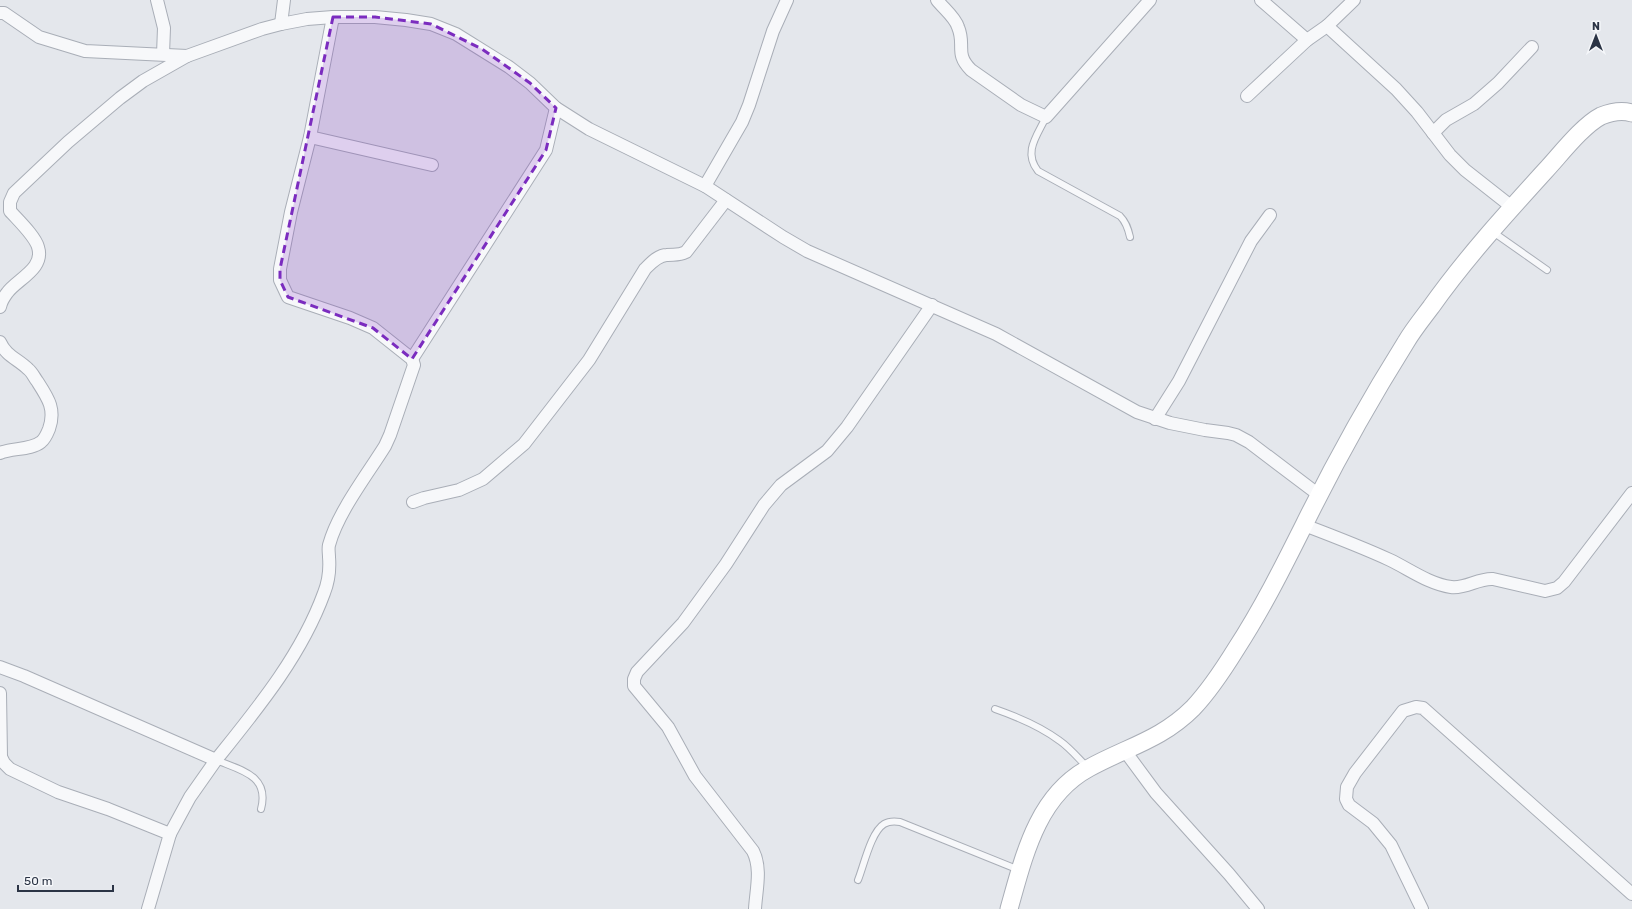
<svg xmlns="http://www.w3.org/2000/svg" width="1632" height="909" font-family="Rubik,sans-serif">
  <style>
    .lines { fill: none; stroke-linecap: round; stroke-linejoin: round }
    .lane-casing { stroke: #a9aeb7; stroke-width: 8 }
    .street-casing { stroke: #a9aeb7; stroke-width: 14 }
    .secondary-casing { stroke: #a9aeb7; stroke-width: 19 }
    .lane { stroke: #f7f8fa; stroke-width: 6 }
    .street { stroke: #f7f8fa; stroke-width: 12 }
    .secondary { stroke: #fff; stroke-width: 17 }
    .marked { fill: #7b2cbf; fill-opacity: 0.2; stroke: #7b2cbf; stroke-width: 3; stroke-dasharray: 8 5; stroke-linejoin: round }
  </style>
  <rect width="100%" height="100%" fill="#e4e7ec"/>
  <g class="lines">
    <defs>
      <g id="lane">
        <path d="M1046,117C1037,136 1023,152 1038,171L1120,216C1126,222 1128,228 1130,237"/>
        <path d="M1493,232L1547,270"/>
        <path d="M995,709C1018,717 1040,726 1060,741C1070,748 1078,758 1087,767"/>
        <path d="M216,760C240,770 270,775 261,809"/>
        <path d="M858,880C864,865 871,832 884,824C889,821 894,821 900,822L1019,870"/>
      </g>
      <g id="street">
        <path d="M157,0L164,28L163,54"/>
        <path d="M937,0C943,8 955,17 958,27C966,46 954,53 971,70L1021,105L1046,117L1150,0"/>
        <path d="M1261,0L1307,40"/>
        <path d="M0,13H4L39,37L85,51L187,56"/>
        <path d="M281,24L284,0"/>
        <path d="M1327,26L1354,0"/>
        <path d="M1247,96L1307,40L1327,26L1396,89L1417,112L1450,155L1465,170L1512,207"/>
        <path d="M1433,133L1446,120L1474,104L1498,83L1532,47"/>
        <path d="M310,137L432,165"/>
        <path d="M705,186L742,122L749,105L773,31L787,0"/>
        <path d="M0,307C1,302 4,297 7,293C17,279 45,269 38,247C35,236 18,220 10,211V202L14,193L68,142L120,98L143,81L187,56L262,29L281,24L307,19L333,17H375L406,20L431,24L456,34L509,67L530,83L556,108L589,129L705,186L783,237L807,251L996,334L1137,412L1170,423L1205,430L1228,433L1236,435L1249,442L1319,495"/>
        <path d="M0,342C6,356 18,359 28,369C32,372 34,377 37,381C48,398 56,409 49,429C47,434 45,439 41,442C31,450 12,448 0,453"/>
        <path d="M412,359L546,150L556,108"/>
        <path d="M1155,419L1179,381L1251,241L1270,215"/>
        <path d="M413,502L424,498L459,490L483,479L524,444L589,360L645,269C651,263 658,255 667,255C674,254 678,256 686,252L726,200"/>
        <path d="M1304,525C1333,536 1362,547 1390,560C1409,569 1429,584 1451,587C1466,589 1478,578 1493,579L1545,591L1557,588L1564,582L1632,493"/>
        <path d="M0,667L24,676L216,760L190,797L170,834"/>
        <path d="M0,693L1,757L4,763L10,769L58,792L108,809L170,834L148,909"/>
        <path d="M1125,751L1156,793L1229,874L1258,909"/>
        <path d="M216,760C257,709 301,656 324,593C328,583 330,569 329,557C329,553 328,549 329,545C338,512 367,475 385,446L390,435L414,365L412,359L373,328L350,318L288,297L280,280V269L291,212L310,137L333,17"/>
        <path d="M755,909C756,890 762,869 753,851L695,776L668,727L634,686V679L637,672L683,623L726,564L764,505L781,485L827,451L847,427L932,305"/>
        <path d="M1422,909L1391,845L1373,823L1349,805L1346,799L1347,787L1355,773L1403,711L1416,707L1423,708L1632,894"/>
      </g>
      <path id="secondary" d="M1009,909C1024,856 1037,796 1089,768C1127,747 1161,740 1193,708C1210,690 1223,670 1236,649C1262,609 1283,567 1304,525C1335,462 1369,401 1406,342C1413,330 1422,319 1431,307C1465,259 1505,215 1545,171C1560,155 1582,126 1601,116C1611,112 1622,110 1632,113"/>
    </defs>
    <!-- lane casing -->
    <use href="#lane" class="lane-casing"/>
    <!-- street casing -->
    <use href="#street" class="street-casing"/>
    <!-- secondary casing -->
    <use href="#secondary" class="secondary-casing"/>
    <!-- lane -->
    <use href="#lane" class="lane"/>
    <!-- street -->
    <use href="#street" class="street"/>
    <!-- secondary -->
    <use href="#secondary" class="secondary"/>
  </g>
  <!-- marked area -->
  <path class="marked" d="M333,17H375L431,24L482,49L530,83L556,108L546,150L412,359L373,328L288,297L280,280V269Z"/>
  <!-- north arrow -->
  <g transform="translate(1596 36)" stroke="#f4f6f9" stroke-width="3" paint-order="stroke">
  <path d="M0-3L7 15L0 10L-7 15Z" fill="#2b3445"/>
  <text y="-6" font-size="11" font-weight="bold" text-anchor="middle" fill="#2b3445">N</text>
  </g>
  <!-- scale -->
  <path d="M18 885v6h95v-6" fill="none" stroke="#2b3445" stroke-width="2"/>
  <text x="24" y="885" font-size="12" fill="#2b3445" stroke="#f4f6f9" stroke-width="3" paint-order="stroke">50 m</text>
</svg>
